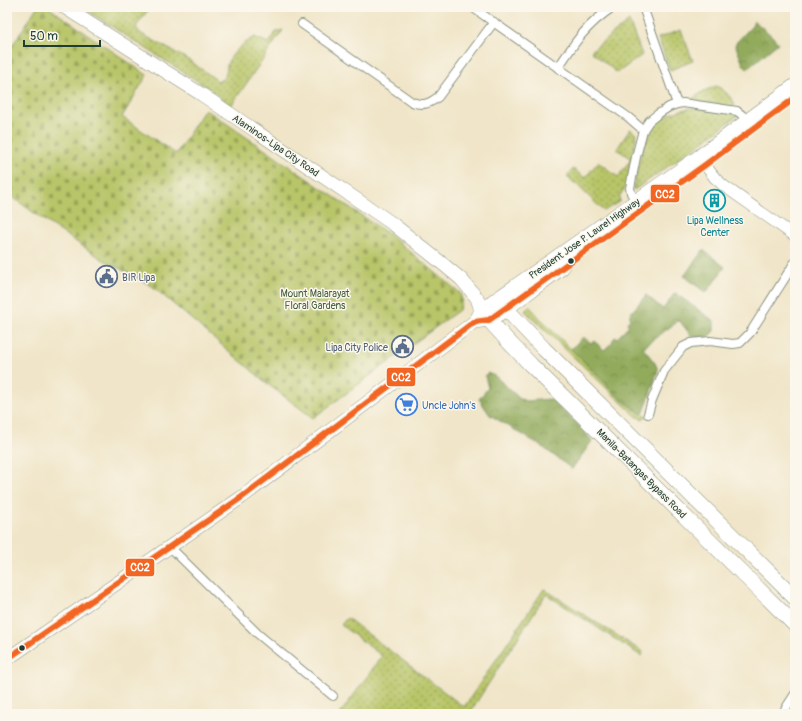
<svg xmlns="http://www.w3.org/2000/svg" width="802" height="721" font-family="Pangolin,sans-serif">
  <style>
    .grass { fill: url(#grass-dots); stroke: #6c814e }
    .forest { fill: url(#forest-crowns); stroke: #587448 }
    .cemetery { fill: url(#cemetery-stones); stroke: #6c814e }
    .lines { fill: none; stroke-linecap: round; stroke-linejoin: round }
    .street-casing { stroke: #88917e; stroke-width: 10 }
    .secondary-casing { stroke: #88917e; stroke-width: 12 }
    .primary-casing { stroke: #88917e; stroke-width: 14 }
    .highway-casing { stroke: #88917e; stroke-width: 16 }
    .street { stroke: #fff; stroke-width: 8 }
    .secondary { stroke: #fff; stroke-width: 11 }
    .primary { stroke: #fff; stroke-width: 13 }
    .highway { stroke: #fff; stroke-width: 15 }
    .bus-1-casing { stroke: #fbf7ec; stroke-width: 9 }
    .bus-1 { stroke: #f26522; stroke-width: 6 }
    .bus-dot { fill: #1f3d34; stroke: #fbf7ec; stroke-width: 1.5 }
    .labels { text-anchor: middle; stroke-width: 3; stroke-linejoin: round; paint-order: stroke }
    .street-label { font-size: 10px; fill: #1f3d34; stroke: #fbf7ec }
    .culture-label { font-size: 10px; fill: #0d838f; stroke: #fbf7ec }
    .service-label { font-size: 10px; fill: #4e5e75; stroke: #fbf7ec; text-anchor: start }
    .park-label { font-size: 10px; fill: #455f41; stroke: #fbf7ec }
    .shop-label { font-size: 10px; fill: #366cbe; stroke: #fbf7ec; text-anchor: start }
    .line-badge { stroke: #fbf7ec; stroke-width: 1.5 }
    .badge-label { font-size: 11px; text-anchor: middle; font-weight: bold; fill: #fff }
  </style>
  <defs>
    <pattern id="grass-dots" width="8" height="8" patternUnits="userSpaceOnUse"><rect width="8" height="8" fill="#b8c567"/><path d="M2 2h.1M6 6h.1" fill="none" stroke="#95a156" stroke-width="1.8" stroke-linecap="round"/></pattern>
    <pattern id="forest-crowns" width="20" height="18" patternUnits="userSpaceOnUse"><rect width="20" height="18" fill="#92aa5c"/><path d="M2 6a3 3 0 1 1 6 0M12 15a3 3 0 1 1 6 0" fill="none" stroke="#778c4d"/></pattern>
    <pattern id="cemetery-stones" width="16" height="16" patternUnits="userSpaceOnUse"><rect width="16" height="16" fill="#b8c567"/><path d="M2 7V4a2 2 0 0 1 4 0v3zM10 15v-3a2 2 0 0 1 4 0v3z" fill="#95a156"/></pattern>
  </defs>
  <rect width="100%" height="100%" fill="#fbf7ec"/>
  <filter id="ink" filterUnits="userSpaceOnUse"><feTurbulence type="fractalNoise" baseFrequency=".025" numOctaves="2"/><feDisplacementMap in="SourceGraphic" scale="8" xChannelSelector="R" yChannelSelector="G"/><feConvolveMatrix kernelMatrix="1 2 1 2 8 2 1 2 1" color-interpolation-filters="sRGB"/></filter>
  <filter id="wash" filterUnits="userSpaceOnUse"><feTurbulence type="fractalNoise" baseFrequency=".012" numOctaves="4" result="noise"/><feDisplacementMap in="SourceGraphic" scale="16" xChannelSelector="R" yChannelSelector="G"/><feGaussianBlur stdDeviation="0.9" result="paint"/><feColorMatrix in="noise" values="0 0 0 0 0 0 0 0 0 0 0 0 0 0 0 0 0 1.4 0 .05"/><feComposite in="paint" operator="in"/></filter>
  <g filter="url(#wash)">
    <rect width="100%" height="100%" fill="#f0e5c8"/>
    <!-- grass -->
    <g class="grass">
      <path d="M81,7H150L136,27L140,33L187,59L218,81C230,78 224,68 229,60C236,49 244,43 255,37L268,43L270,42L276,32L283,30L231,106L205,86Z"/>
      <path d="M629,21L642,55L617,73L591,51Z"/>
      <path d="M681,30L693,61L670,70L658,38Z"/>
      <path d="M716,86C724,89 731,97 735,105L733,107L692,101V99L702,92Z"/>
      <path d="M692,108L736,114L737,116L687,153L634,190C633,183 637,174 638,166C645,134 656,113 692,108Z"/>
      <path d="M630,129L636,134V139L626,186L619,197L620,201L604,211L576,184L567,177L573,169L585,178L598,162L618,177L631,159L617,149Z"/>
      <path d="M529,306L539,317L620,398L633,408L647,416L642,419L636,416L525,311Z"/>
      <path d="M544,589L643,652L641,656L546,594L469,714H384L380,711L378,714H340L382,656L341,625L347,618L464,707Z"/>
    </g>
    <!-- forest -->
    <g class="forest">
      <path d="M754,21L772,36L778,43L747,69L743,64L735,44L752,26Z"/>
      <path d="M703,250L725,267L706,293L684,276Z"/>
      <path d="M675,293L714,321V331L708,337H692L679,320L643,348L655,363L658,370L644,412L642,414L620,398L571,349L583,337L591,343L594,341L604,350L613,342L612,341L615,337L617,338L629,326L627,323L630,319V314L646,295L663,309Z"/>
      <path d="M487,373L495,376L520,399L527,401L551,399L579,425L592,441L572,469L540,445L490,415L479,399L488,388L485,376Z"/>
    </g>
    <!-- cemetery -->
    <path class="cemetery" d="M37,7H48L147,75L122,117L176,154L205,109L390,235L460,293L462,300L459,310L313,418L269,385L152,286L102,259L45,221L7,193V54Z"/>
  </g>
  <g filter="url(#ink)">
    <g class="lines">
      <defs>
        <g id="street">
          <path d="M472,7L628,117L643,130"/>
          <path d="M643,7L677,104"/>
          <path d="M302,24L412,102C423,106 429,104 438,97L494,22"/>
          <path d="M558,68C575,42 586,25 613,7"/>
          <path d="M636,202L631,193L630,188L636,157L643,130L649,121L658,114L669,107L677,104L683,103L737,111L742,115L749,121"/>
          <path d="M648,414L652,400L664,371L683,347L691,343L710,341L733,344L740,343L750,333L795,262"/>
          <path d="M170,547L258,634L333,696"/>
          <path d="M782,714L795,694"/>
        </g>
        <path id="secondary" d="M705,165L715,178L724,186L795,236"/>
        <g id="primary">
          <path d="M64,7L201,94L393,224L438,260L461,279L477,298L481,311L477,318"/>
          <path d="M7,659L242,497L474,322L489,320"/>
        </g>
        <g id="highway">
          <path d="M795,86L694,161L481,311L507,340L531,365L795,625"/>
          <path d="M494,301L510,313L544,349L795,598"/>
          <path d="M498,314L562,267"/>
        </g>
      </defs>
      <!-- street casing -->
      <use href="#street" class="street-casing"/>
      <!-- secondary casing -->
      <use href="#secondary" class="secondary-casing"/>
      <!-- primary casing -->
      <use href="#primary" class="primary-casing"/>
      <!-- highway casing -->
      <use href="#highway" class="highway-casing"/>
      <!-- street -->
      <use href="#street" class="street"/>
      <!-- secondary -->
      <use href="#secondary" class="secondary"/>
      <!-- primary -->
      <use href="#primary" class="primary"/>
      <!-- highway -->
      <use href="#highway" class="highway"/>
      <defs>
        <path id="bus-1" d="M7,659L242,497L474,322L489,320L705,165L795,98"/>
      </defs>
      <!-- bus-1 casing -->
      <use href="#bus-1" class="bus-1-casing"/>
      <!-- bus-1 -->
      <use href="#bus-1" class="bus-1"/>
    </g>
  </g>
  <!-- icons -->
  <defs>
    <symbol id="building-ring" viewBox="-11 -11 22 22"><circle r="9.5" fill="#fbf7ec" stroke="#0f9aa8" stroke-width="1.5"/><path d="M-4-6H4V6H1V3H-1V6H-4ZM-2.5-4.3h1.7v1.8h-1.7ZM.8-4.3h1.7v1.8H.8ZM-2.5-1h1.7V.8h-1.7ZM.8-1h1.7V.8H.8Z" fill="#0f9aa8"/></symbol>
    <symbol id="civic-ring" viewBox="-11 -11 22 22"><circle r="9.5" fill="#fbf7ec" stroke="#5c6f8a" stroke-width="1.5"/><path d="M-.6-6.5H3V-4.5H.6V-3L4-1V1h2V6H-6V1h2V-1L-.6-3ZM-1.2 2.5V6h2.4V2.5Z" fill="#5c6f8a"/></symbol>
    <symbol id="supermarket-ring" viewBox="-11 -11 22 22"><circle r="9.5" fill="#fbf7ec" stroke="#3f7fe0" stroke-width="1.5"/><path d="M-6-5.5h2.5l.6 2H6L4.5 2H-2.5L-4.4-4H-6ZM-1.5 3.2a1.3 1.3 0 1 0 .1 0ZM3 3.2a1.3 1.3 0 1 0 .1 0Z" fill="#3f7fe0"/></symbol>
  </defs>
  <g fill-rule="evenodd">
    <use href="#building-ring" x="702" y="188" width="25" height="25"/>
    <use href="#civic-ring" x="94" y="264" width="25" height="25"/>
    <use href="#civic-ring" x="390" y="334" width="25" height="25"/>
    <use href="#supermarket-ring" x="394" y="392" width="25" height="25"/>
  </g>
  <!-- markers -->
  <g class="bus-dot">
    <circle cx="571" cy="261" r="3.5"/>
    <circle cx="22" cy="648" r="3.5"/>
  </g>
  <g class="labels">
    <!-- street labels -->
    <g class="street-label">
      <text transform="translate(276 145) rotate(34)" y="4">Alaminos-Lipa City Road</text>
      <text transform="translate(584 238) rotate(-35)" y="4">President Jose P. Laurel Highway</text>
      <text transform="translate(642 473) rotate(45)" y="4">Manila-Batangas Bypass Road</text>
    </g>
    <!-- culture labels -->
    <g class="culture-label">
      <text x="715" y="224">Lipa Wellness<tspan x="715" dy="12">Center</tspan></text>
    </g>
    <!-- service labels -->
    <g class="service-label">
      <text x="122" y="281">BIR Lipa</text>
      <text x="388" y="351" text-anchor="end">Lipa City Police</text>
    </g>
    <!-- park labels -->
    <g class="park-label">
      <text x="315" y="297">Mount Malarayat<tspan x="315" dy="12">Floral Gardens</tspan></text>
    </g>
    <!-- shop labels -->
    <g class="shop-label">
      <text x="422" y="409">Uncle John's</text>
    </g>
  </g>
  <g class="line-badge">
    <rect x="650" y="184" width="30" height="19" rx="4" fill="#f26522"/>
    <rect x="386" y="367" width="30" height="20" rx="4" fill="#f26522"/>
    <rect x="125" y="558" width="30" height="19" rx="4" fill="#f26522"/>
  </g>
  <g class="badge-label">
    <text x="665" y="198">CC2</text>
    <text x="401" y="381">CC2</text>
    <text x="140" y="571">CC2</text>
  </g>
  <!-- margin -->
  <rect width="802" height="721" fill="none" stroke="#fbf7ec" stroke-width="24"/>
  <!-- scale -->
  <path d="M24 40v6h76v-6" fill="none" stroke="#1f3d34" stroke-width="2"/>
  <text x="30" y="40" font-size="12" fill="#1f3d34" stroke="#fbf7ec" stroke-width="3" paint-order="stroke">50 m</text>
</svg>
